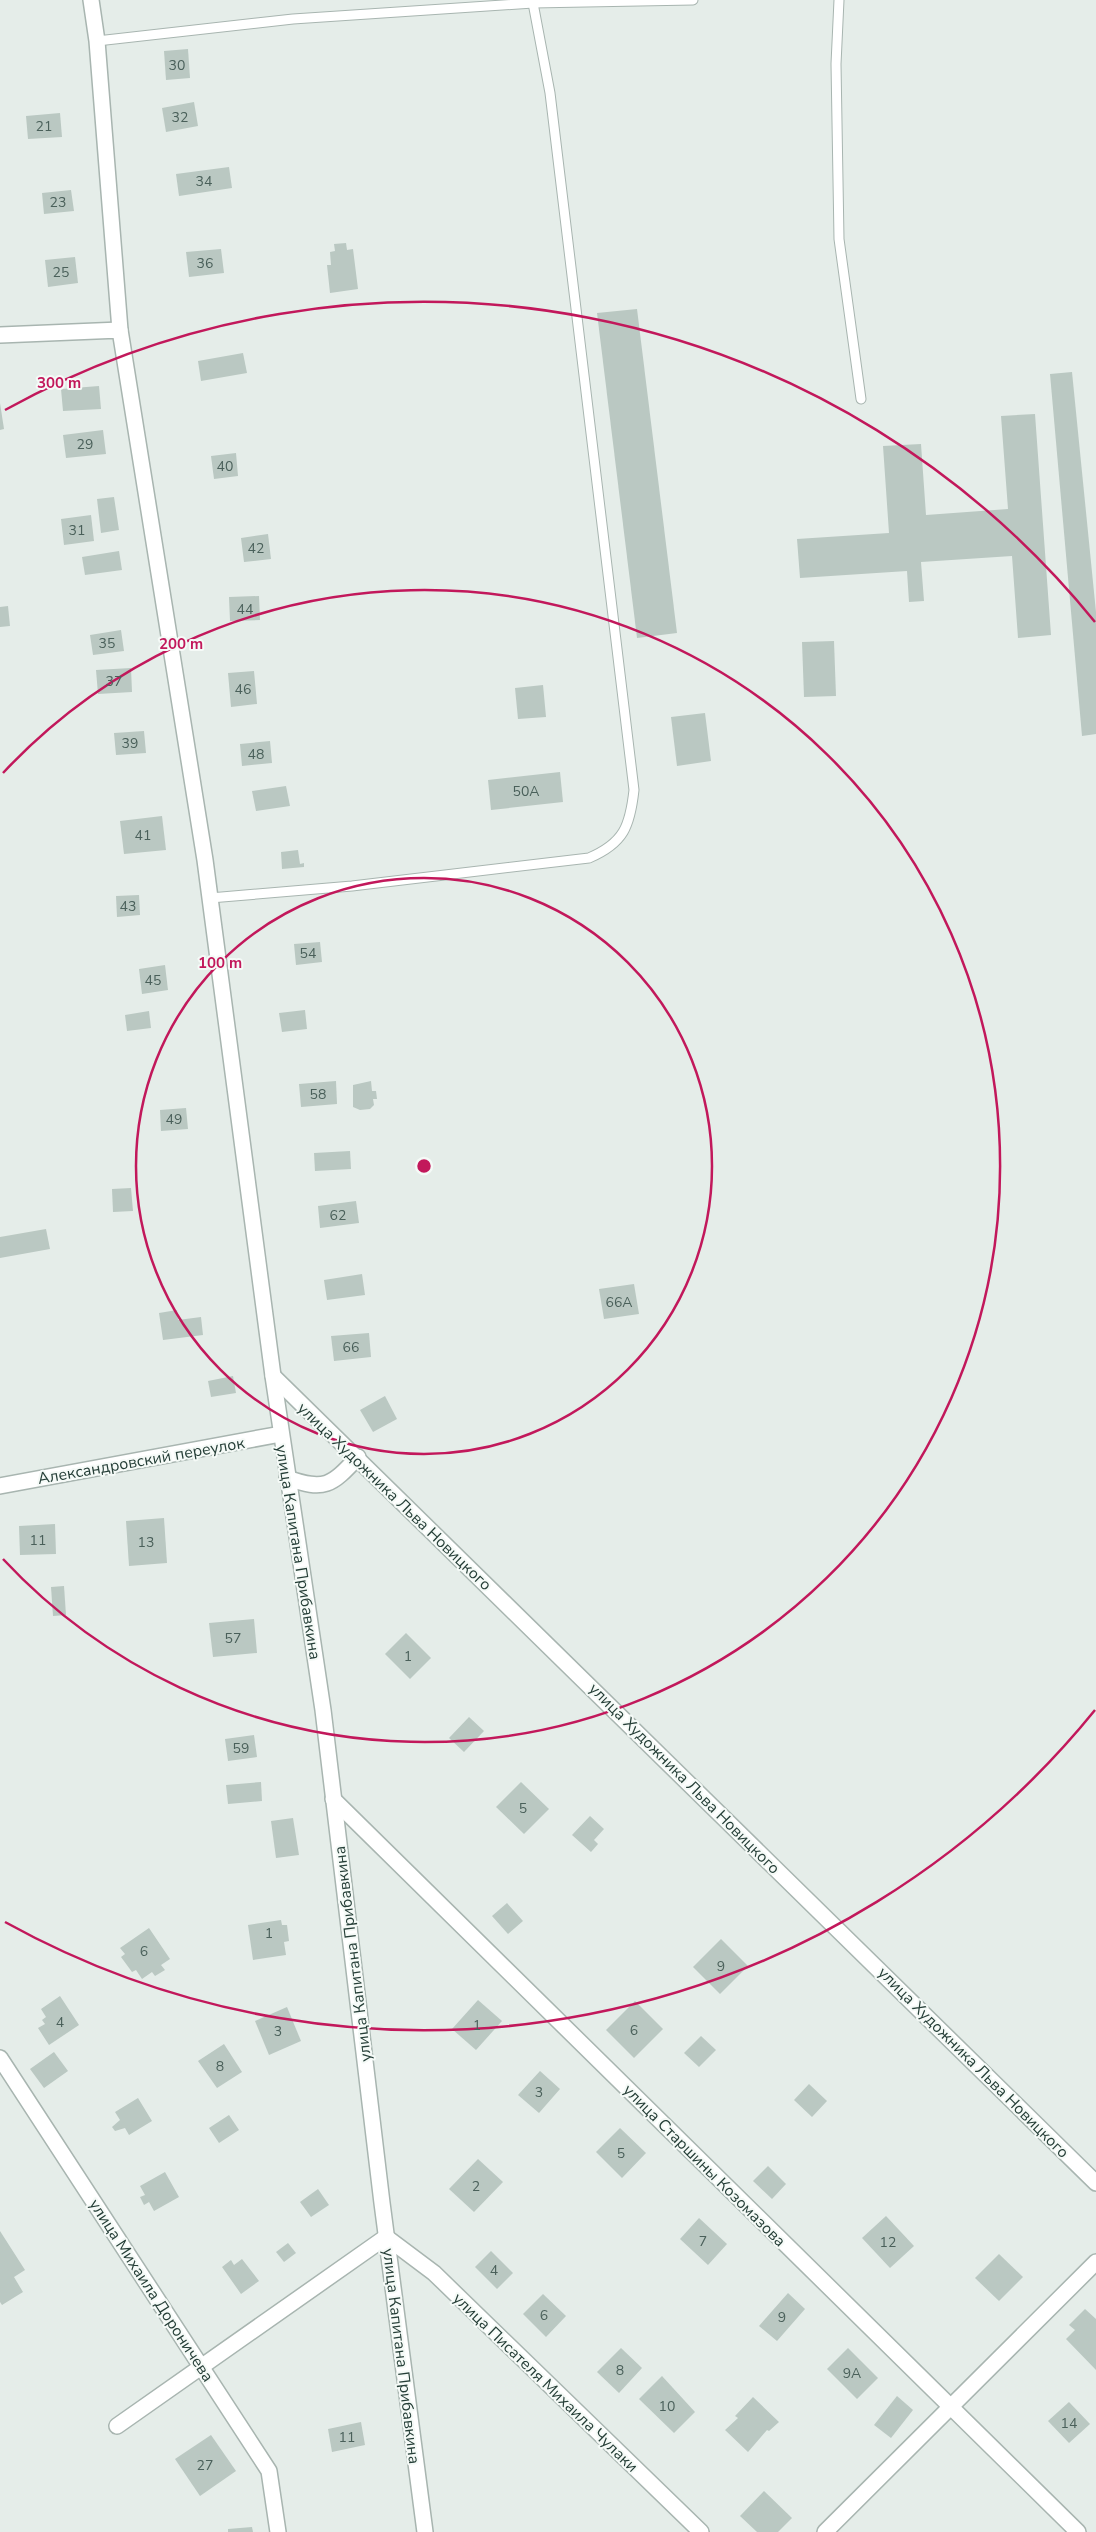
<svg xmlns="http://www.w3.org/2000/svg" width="1096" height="2532" font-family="'Nunito Sans',sans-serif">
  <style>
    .building { fill: #bac8c2 }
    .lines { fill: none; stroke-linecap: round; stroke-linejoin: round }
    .service-casing { stroke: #a8b5b0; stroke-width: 11 }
    .minor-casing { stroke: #a8b5b0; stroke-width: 18 }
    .tertiary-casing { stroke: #a8b5b0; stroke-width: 18 }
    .service { stroke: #fff; stroke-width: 9 }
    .minor { stroke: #fff; stroke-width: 15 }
    .tertiary { stroke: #fff; stroke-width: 15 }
    .ring { fill: none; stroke: #c2185b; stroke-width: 2.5 }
    .labels { text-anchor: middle; stroke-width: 4; stroke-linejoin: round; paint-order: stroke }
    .number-label { font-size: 14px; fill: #4a605a }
    .street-label { font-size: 16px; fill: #253e37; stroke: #f5faf7 }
    .centre { fill: #c2185b; stroke: #f5faf7; stroke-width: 2.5 }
    .ring-label { font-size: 15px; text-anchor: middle; font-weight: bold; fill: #c2185b; stroke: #f5faf7; stroke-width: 4; stroke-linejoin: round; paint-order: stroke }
  </style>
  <rect width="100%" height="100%" fill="#e5ede9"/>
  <!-- building -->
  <g class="building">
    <path d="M188,49L190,78L166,80L164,51Z"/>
    <path d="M194,102L198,126L166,132L162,108Z"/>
    <path d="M60,113L62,137L28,139L26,116Z"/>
    <path d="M229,167L232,188L179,196L176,174Z"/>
    <path d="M71,190L74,211L44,214L42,193Z"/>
    <path d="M346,243L347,250L353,249L358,289L330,293L327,265H331L330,252L335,251L334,244Z"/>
    <path d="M221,249L224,273L189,277L186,252Z"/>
    <path d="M75,257L78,283L48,287L45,260Z"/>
    <path d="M637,309L677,633L637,638L597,313Z"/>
    <path d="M243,353L247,373L201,381L198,361Z"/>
    <path d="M1072,372L1096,612V734L1082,736L1050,374Z"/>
    <path d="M99,386L101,409L63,411L61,389Z"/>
    <path d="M0,403L4,429L0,430Z"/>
    <path d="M1035,414L1051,635L1018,638L1012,556L921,562L924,601L909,602L907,571L800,578L797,539L889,533L883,446L921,444L926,515L1008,509L1001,416Z"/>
    <path d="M103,430L106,454L66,458L63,435Z"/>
    <path d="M236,453L238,476L214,479L211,456Z"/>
    <path d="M114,497L119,530L101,533L97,499Z"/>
    <path d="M91,515L94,541L64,545L61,519Z"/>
    <path d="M268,534L271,559L244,562L241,538Z"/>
    <path d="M119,551L122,570L85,575L82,557Z"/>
    <path d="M259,596L260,620L230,621L229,597Z"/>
    <path d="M8,606L10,626L0,627V607Z"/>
    <path d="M121,630L124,651L93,655L90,635Z"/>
    <path d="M834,641L836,696L804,697L802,642Z"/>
    <path d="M131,668L132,692L98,694L96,670Z"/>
    <path d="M254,671L257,704L231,707L228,673Z"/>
    <path d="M543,685L546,717L518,719L515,688Z"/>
    <path d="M705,713L711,761L677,766L671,717Z"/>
    <path d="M144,731L146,753L116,755L114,733Z"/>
    <path d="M270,741L272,763L242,766L240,744Z"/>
    <path d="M560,772L563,802L491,810L488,780Z"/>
    <path d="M286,786L290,806L256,811L252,791Z"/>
    <path d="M162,816L166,850L124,854L120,821Z"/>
    <path d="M298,850L300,864L304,863V867L282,869L281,852Z"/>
    <path d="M139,895L140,915L117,917L116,896Z"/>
    <path d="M320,942L322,962L296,965L294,944Z"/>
    <path d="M165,965L168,990L142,994L139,969Z"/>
    <path d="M305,1010L307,1029L282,1032L279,1013Z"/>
    <path d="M149,1011L151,1028L127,1031L125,1015Z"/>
    <path d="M336,1081L337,1104L301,1107L299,1084Z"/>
    <path d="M371,1081L372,1091H376L377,1099H373L374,1105L370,1109L360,1110L353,1107V1085Z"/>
    <path d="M186,1108L188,1129L161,1131L160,1110Z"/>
    <path d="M350,1151L351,1169L315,1171L314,1153Z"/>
    <path d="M131,1188L133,1211L113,1212L112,1189Z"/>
    <path d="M356,1201L359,1223L320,1228L318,1206Z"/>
    <path d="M46,1229L50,1249L0,1258V1237Z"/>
    <path d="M362,1274L365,1295L327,1300L324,1280Z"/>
    <path d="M634,1284L639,1314L604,1319L599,1289Z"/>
    <path d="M177,1310L178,1320L201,1317L203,1335L163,1340L159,1313Z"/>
    <path d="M369,1333L371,1357L334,1361L331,1336Z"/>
    <path d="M233,1376L236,1393L211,1397L208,1381Z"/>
    <path d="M385,1396L397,1419L373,1432L360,1410Z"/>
    <path d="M164,1518L167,1563L129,1566L126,1521Z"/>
    <path d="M55,1524L56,1554L20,1555L19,1526Z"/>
    <path d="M64,1586L66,1615L53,1616L51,1587Z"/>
    <path d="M254,1619L257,1653L213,1657L209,1623Z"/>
    <path d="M406,1633L431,1658L410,1679L385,1654Z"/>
    <path d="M469,1717L484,1731L464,1752L449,1738Z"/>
    <path d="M254,1735L257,1757L228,1761L225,1739Z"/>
    <path d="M261,1782L262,1801L228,1804L226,1785Z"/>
    <path d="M521,1782L549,1809L524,1834L496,1807Z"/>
    <path d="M590,1816L604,1829L594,1840L598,1844L591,1852L572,1835Z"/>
    <path d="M293,1818L299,1855L276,1858L271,1821Z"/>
    <path d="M507,1903L523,1921L508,1934L492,1916Z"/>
    <path d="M281,1920L282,1925H287L289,1941L284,1942L286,1955L253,1960L248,1925Z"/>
    <path d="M149,1928L170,1959L161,1965L165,1970L155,1976L152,1972L142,1979L136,1970L132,1972L121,1957L125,1954L120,1948Z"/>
    <path d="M721,1939L748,1966L720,1994L693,1967Z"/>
    <path d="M60,1996L79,2025L49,2045L38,2028L45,2024L42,2020L46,2017L41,2009Z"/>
    <path d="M478,2000L502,2021L476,2050L452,2029Z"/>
    <path d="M635,2001L663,2029L634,2058L606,2030Z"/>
    <path d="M287,2007L301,2041L269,2055L255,2021Z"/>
    <path d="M701,2036L716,2050L699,2067L684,2053Z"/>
    <path d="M224,2044L242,2072L217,2088L198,2061Z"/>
    <path d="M54,2052L68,2071L44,2088L30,2069Z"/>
    <path d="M540,2071L560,2089L539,2113L518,2095Z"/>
    <path d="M809,2084L827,2101L812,2117L794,2100Z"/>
    <path d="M138,2098L152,2121L129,2135L125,2128L115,2131L112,2127L120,2120L115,2112Z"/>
    <path d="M229,2115L239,2130L219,2143L209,2128Z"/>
    <path d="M620,2128L646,2153L622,2178L596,2152Z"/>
    <path d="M478,2159L503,2182L474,2212L449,2189Z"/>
    <path d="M768,2166L786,2184L772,2199L753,2181Z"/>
    <path d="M165,2172L179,2197L154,2211L149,2202L144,2205L140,2197L145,2195L140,2186Z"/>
    <path d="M318,2189L329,2205L311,2217L300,2202Z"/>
    <path d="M886,2216L914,2246L890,2268L862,2238Z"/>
    <path d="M699,2218L727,2244L708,2265L680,2239Z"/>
    <path d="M0,2231L25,2270L14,2277L23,2292L2,2305L0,2302Z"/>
    <path d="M288,2243L296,2253L284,2262L276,2252Z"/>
    <path d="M491,2251L513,2273L497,2289L475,2267Z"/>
    <path d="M999,2254L1023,2277L999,2301L975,2278Z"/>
    <path d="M242,2259L259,2281L241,2294L222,2267L231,2260L234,2265Z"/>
    <path d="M788,2293L805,2309L777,2341L759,2326Z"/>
    <path d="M543,2294L566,2316L546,2337L523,2314Z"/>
    <path d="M1085,2309L1096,2319V2370L1066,2339L1075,2330L1069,2325Z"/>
    <path d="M621,2348L642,2368L619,2393L597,2372Z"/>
    <path d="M848,2348L878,2378L857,2399L827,2369Z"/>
    <path d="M662,2376L695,2412L674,2433L639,2399Z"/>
    <path d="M897,2396L913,2410L891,2438L874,2425Z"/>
    <path d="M753,2397L779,2422L769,2431L767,2430L748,2452L725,2430L738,2418L735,2416Z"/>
    <path d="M1069,2402L1090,2424L1069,2443L1048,2421Z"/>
    <path d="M361,2422L365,2445L332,2452L328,2429Z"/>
    <path d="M211,2435L236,2471L200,2496L175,2459Z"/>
    <path d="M764,2491L792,2518L778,2532H757L740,2516Z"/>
    <path d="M252,2527L253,2532H228V2529Z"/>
  </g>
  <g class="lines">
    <defs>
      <g id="service">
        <path d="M839,0L836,64L839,239L861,399"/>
        <path d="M97,41L293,19L533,3L693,0"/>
        <path d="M210,898L352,886L589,858C624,843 630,826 634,790L550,93L533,3"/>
      </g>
      <g id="minor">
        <path d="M0,335L120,330L205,860L273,1376L323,1710L382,2203L425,2532"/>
        <path d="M273,1376L1096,2183"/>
        <path d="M287,1478C325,1491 331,1486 358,1457"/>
        <path d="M0,1486L281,1434"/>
        <path d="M333,1799L1078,2532"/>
        <path d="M0,2058L269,2471L278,2532"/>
        <path d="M117,2426L386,2237L434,2273L701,2532"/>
        <path d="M825,2532L1096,2262"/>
      </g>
      <path id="tertiary" d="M91,0L97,41L120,330"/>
    </defs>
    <!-- service casing -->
    <use href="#service" class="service-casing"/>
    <!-- minor casing -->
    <use href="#minor" class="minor-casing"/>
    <!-- tertiary casing -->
    <use href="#tertiary" class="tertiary-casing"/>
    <!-- service -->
    <use href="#service" class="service"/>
    <!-- minor -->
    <use href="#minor" class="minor"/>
    <!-- tertiary -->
    <use href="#tertiary" class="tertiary"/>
  </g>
  <!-- distance rings -->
  <g class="ring">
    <circle cx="424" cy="1166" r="288"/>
    <path d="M3 773A576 576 0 1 1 3 1559"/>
    <path d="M1095 1710A864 864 0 0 1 5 1922M5 410A864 864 0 0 1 1095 622"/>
  </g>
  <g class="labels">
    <!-- number labels -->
    <g class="number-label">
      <text x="177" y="70">30</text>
      <text x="180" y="122">32</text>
      <text x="44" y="131">21</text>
      <text x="204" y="186">34</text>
      <text x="58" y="207">23</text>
      <text x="205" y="268">36</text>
      <text x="61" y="277">25</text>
      <text x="85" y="449">29</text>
      <text x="225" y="471">40</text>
      <text x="77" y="535">31</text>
      <text x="256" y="553">42</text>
      <text x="245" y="614">44</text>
      <text x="107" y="648">35</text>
      <text x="114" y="686">37</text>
      <text x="243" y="694">46</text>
      <text x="130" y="748">39</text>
      <text x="256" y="759">48</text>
      <text x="526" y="796">50А</text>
      <text x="143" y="840">41</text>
      <text x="128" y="911">43</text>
      <text x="308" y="958">54</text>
      <text x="153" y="985">45</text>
      <text x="318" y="1099">58</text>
      <text x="174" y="1124">49</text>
      <text x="338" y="1220">62</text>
      <text x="619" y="1307">66А</text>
      <text x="351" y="1352">66</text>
      <text x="38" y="1545">11</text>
      <text x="146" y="1547">13</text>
      <text x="233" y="1643">57</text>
      <text x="408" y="1661">1</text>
      <text x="241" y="1753">59</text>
      <text x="523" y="1813">5</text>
      <text x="269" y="1938">1</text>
      <text x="144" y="1956">6</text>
      <text x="721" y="1971">9</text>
      <text x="60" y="2027">4</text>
      <text x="477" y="2030">1</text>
      <text x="634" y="2035">6</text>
      <text x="278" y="2036">3</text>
      <text x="220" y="2071">8</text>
      <text x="539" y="2097">3</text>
      <text x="621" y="2158">5</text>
      <text x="476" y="2191">2</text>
      <text x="703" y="2246">7</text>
      <text x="888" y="2247">12</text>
      <text x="494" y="2275">4</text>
      <text x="544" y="2320">6</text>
      <text x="782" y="2322">9</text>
      <text x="620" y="2375">8</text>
      <text x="852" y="2378">9А</text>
      <text x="667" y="2411">10</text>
      <text x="1069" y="2428">14</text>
      <text x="347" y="2442">11</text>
      <text x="205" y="2470">27</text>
    </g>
    <!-- street labels -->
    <g class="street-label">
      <text transform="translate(141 1460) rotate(-10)" y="6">Александровский переулок</text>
      <text transform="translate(395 1496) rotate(44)" y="6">улица Художника Льва Новицкого</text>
      <text transform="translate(299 1552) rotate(81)" y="6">улица Капитана Прибавкина</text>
      <text transform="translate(685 1778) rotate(45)" y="6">улица Художника Льва Новицкого</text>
      <text transform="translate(352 1954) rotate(-97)" y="6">улица Капитана Прибавкина</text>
      <text transform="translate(974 2062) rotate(45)" y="6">улица Художника Льва Новицкого</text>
      <text transform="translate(705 2165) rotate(45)" y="6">улица Старшины Козомазова</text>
      <text transform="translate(152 2290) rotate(57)" y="6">улица Михаила Дороничева</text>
      <text transform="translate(402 2356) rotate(83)" y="6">улица Капитана Прибавкина</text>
      <text transform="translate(546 2382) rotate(44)" y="6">улица Писателя Михаила Чулаки</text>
    </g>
  </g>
  <circle cx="424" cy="1166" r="8" class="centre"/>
  <g class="ring-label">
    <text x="59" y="388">300 m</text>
    <text x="181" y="649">200 m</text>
    <text x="220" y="968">100 m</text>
  </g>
</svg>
